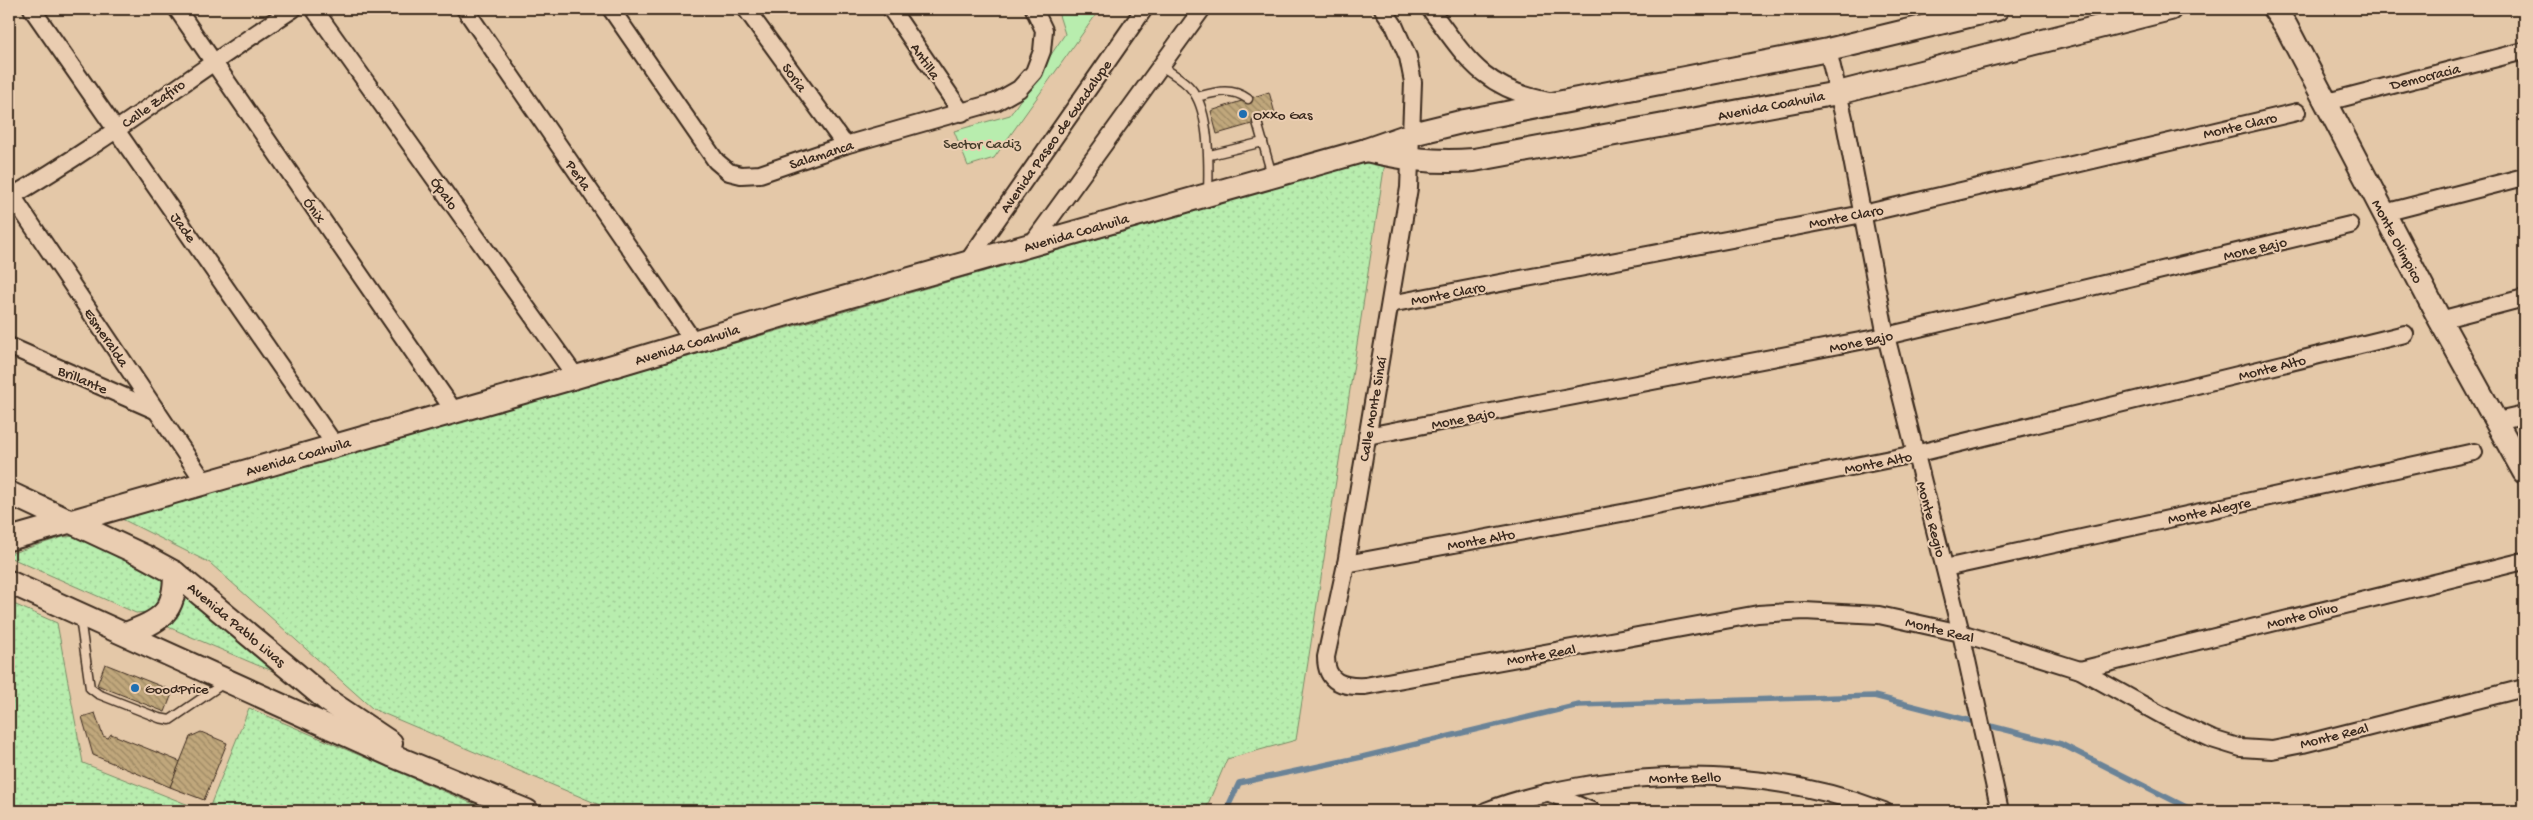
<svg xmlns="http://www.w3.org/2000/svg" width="2533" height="820" font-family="'Gochi Hand',sans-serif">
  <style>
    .grass { fill: url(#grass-dots); stroke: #7a8c66 }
    .green { fill: #b8edae; stroke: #7a8c66 }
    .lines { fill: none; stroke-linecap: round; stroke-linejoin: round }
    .stream { stroke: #6b8397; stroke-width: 5.5 }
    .building { fill: url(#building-back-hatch); stroke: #3b2a1e }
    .lane-casing { stroke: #3b2a1e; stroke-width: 11 }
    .street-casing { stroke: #3b2a1e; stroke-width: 20 }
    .secondary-casing { stroke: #3b2a1e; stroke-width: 26 }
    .lane { stroke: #eacdb1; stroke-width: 8 }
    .street { stroke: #eacdb1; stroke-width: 16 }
    .secondary { stroke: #eacdb1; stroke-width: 22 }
    .poi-dot { fill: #1f6fb2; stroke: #eacdb1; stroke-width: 2 }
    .labels { text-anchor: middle; stroke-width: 4; stroke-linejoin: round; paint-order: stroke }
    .street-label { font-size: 15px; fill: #3b2a1e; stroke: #eacdb1 }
    .poi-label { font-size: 15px; fill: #3b2a1e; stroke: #eacdb1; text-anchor: start }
    .park-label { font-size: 15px; fill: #483e2c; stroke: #eacdb1 }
  </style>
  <defs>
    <pattern id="grass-dots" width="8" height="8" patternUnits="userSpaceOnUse" patternTransform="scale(1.25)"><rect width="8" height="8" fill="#b8edae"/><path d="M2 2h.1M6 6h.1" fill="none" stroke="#9fcb95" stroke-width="1.8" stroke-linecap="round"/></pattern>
    <pattern id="building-back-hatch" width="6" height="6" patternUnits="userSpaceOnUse" patternTransform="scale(1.25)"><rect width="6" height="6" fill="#c0a77b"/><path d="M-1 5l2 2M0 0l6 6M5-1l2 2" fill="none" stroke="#9d8864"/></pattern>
  </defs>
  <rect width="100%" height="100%" fill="#e4c8a8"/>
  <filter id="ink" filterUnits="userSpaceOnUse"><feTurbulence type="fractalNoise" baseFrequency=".02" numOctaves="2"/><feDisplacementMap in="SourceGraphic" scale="10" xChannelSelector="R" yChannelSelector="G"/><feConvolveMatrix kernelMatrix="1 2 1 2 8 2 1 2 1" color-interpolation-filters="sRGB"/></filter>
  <g filter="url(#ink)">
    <!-- grass -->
    <g class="grass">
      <path d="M1386,156L1296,740L1227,759L1205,811H614L373,709L210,563L122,519Z"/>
      <path d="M78,536L165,578L164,600L149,612L136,613L9,557V554L63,537Z"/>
      <path d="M189,597L287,676L257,665L166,626C176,618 181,602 189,597Z"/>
      <path d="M9,602L57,623L83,763L204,811H9Z"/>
      <path d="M249,708L490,811H208Z"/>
    </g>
    <!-- green -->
    <path class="green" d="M1057,9H1100L994,158L968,166L954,131L1010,115L1065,34Z"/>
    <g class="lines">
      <!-- stream -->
      <path class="stream" d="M1226,811L1239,783L1362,757L1579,705L1874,696L2061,744L2194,811"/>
    </g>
    <!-- building -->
    <g class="building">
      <path d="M1269,92L1276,117L1217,134L1211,111Z"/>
      <path d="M105,664L173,691L165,712L97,685Z"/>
      <path d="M95,713L103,736L108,738L111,734L181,762L170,787L93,755L82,717Z"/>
      <path d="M201,732L227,743L204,800L170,787L190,737Z"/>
    </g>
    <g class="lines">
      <defs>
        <g id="lane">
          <path d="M1161,66C1171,73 1185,80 1192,90C1210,112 1209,165 1208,193"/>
          <path d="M1197,97C1216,92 1231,87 1248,99"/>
          <path d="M1257,122L1272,175"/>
          <path d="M1210,155L1263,142"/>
          <path d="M80,618L90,688L98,694L159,718L170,720L224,683"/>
        </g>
        <g id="street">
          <path d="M32,9L335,445"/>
          <path d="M177,9L454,411"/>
          <path d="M314,9L576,377"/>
          <path d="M465,9L694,342"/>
          <path d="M611,9L716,161L729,172L741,175L760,174L845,145L996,102L1019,89L1034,72L1042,51L1044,30L1034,9"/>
          <path d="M746,9L845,145"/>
          <path d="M891,9L962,113"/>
          <path d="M1383,9L1394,25L1408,57L1413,82L1409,188L1346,564L1326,657C1326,683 1343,687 1365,686L1758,614L1804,611L1879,615L1961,633L2080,670L2167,718L2212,739L2241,748L2272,750L2303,744L2524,688"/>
          <path d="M1430,9C1467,59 1483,89 1549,101"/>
          <path d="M1828,50L1844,118L1886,336L1961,633L2000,811"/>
          <path d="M2327,102L2524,51"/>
          <path d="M9,191L205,483"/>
          <path d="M9,198C107,141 197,71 293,9"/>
          <path d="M2384,213L2524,177"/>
          <path d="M1031,245L1202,9"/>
          <path d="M966,264L1144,9"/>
          <path d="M1390,304L1863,214L2297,112"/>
          <path d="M2440,320L2524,298"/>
          <path d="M9,346L157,411"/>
          <path d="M2497,421L2524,415"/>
          <path d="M1367,436L1886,336L2350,225"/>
          <path d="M1346,564L1627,512L1915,454L2405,334"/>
          <path d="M1945,568L2474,452"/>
          <path d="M2080,670L2524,561"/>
          <path d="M1547,792L1592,811"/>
          <path d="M1486,811C1521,797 1556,790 1592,784C1692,769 1789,775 1884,811"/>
        </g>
        <g id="secondary">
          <path d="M2274,9L2286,26L2440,320L2524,472"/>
          <path d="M1366,150C1406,159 1432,163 1474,160L1838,93L2170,9"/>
          <path d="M9,493L144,556L175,573L327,700L391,743"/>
          <path d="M9,539L576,377L797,311L1366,150L1412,134L1465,121L1828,50L1997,9"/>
          <path d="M9,582L391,755L527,811"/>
          <path d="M126,634C161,620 175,614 175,573"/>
        </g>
      </defs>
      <!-- lane casing -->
      <use href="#lane" class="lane-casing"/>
      <!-- street casing -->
      <use href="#street" class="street-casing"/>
      <!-- secondary casing -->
      <use href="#secondary" class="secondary-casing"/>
      <!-- lane -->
      <use href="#lane" class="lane"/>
      <!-- street -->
      <use href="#street" class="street"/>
      <!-- secondary -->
      <use href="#secondary" class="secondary"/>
    </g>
  </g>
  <!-- markers -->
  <g class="poi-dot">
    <circle cx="1243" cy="114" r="5"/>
    <circle cx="135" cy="688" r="5"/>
  </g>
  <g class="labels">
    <!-- street labels -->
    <g class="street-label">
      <text transform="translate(926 61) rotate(56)" y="5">Antilla</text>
      <text transform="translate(2425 76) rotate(-14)" y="5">Democracia</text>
      <text transform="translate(795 77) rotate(54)" y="5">Soria</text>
      <text transform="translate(153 103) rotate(-35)" y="5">Calle Zafiro</text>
      <text transform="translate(1771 105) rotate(-11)" y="5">Avenida Coahuila</text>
      <text transform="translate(2240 125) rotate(-13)" y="5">Monte Claro</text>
      <text transform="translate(1055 136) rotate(-55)" y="5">Avenida Paseo de Guadalupe</text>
      <text transform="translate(821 154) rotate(-18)" y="5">Salamanca</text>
      <text transform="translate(579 175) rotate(55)" y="5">Perla</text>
      <text transform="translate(445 193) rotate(55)" y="5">Ópalo</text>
      <text transform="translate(315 210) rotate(56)" y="5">Ónix</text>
      <text transform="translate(1846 216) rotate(-11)" y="5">Monte Claro</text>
      <text transform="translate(184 227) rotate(54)" y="5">Jade</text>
      <text transform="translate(1076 232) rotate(-16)" y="5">Avenida Coahuila</text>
      <text transform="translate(2398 241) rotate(62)" y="5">Monte Olimpico</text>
      <text transform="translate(2255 248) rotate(-13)" y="5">Mone Bajo</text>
      <text transform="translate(1448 293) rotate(-11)" y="5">Monte Claro</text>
      <text transform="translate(107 337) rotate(56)" y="5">Esmeralda</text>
      <text transform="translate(1861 341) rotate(-12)" y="5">Mone Bajo</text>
      <text transform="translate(687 344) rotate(-17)" y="5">Avenida Coahuila</text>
      <text transform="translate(2272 367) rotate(-14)" y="5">Monte Alto</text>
      <text transform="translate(83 379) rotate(23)" y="5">Brillante</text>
      <text transform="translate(1372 409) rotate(-80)" y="5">Calle Monte Sinaí</text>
      <text transform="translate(1463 418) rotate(-11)" y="5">Mone Bajo</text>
      <text transform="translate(298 456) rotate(-16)" y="5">Avenida Coahuila</text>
      <text transform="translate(1878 462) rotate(-11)" y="5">Monte Alto</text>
      <text transform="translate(2209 510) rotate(-12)" y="5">Monte Alegre</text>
      <text transform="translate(1932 519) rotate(75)" y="5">Monte Regio</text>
      <text transform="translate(1481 539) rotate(-10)" y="5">Monte Alto</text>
      <text transform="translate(2302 615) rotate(-14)" y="5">Monte Olivo</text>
      <text transform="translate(237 624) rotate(40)" y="5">Avenida Pablo Livas</text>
      <text transform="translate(1940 629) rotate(14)" y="5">Monte Real</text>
      <text transform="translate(1541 654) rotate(-10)" y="5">Monte Real</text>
      <text transform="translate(2334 735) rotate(-14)" y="5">Monte Real</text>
      <text transform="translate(1685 777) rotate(-1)" y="5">Monte Bello</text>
    </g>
    <!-- poi labels -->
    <g class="poi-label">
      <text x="1253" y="119">Oxxo Gas</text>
      <text x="145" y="693">GoodPrice</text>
    </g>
    <!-- park labels -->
    <g class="park-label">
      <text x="982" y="148">Sector Cadiz</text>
    </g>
  </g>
  <!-- margin -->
  <rect width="2533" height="820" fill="none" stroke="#eacdb1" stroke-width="30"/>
  <rect x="15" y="15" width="2503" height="790" fill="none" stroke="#3b2a1e" stroke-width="2" filter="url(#ink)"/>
</svg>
